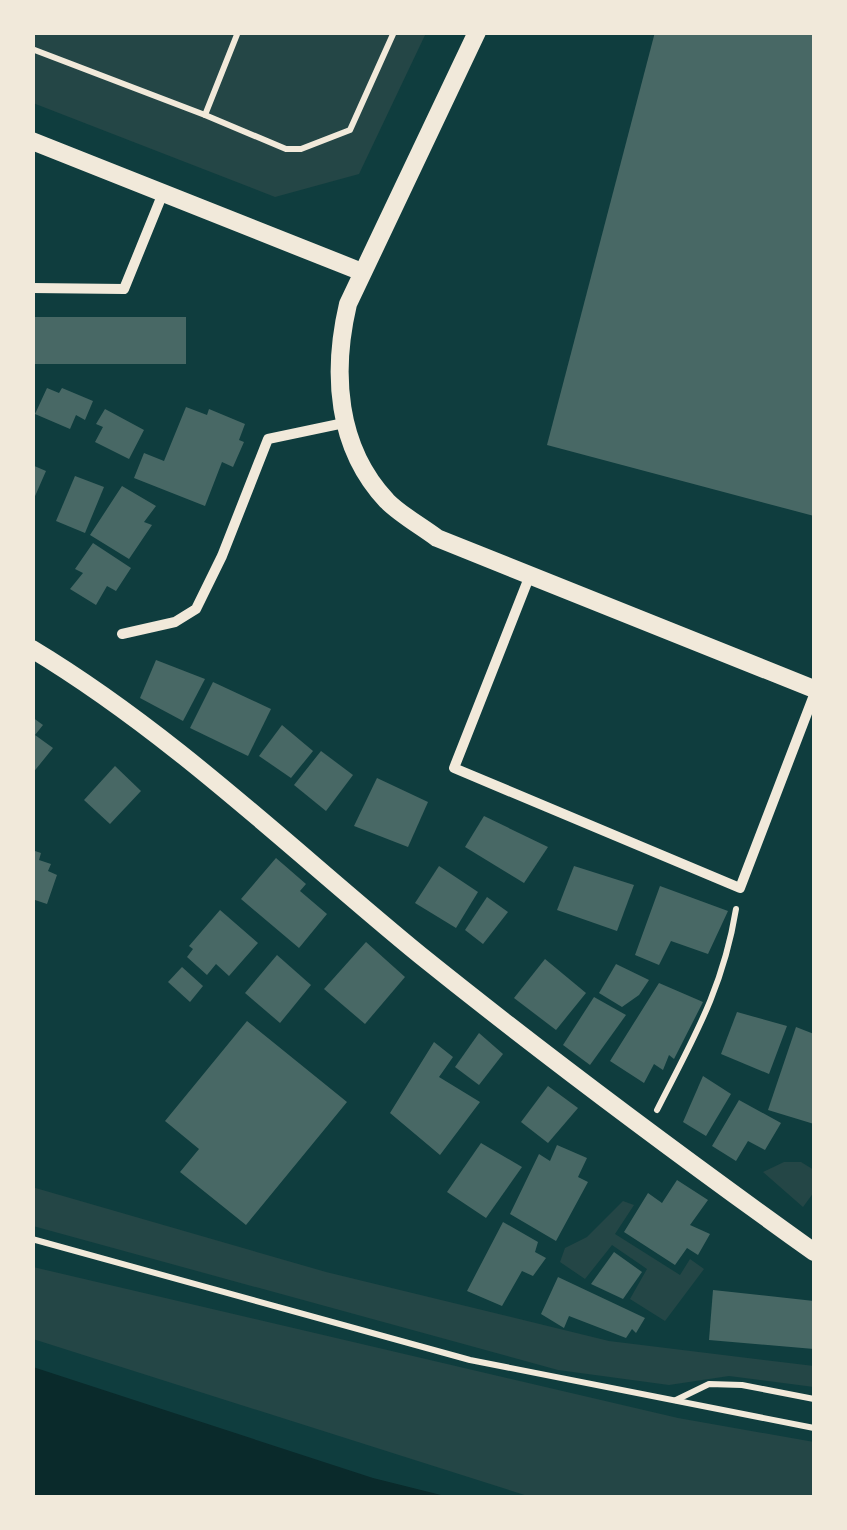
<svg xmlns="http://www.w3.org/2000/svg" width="847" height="1530" font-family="Overpass,sans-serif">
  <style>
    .green { fill: #244646 }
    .water { fill: #0a2a2b }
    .building { fill: #486865 }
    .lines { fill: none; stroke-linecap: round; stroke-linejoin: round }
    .path { stroke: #f1e9da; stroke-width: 6 }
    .minor { stroke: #f1e9da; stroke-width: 10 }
    .tertiary { stroke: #f1e9da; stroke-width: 18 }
  </style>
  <rect width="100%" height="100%" fill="#0f3d3e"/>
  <!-- green -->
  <g class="green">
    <path d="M32,33H426L359,174L275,197L33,103Z"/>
    <path d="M784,1162H801L814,1170V1192L803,1207L763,1172Z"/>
    <path d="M32,1187L326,1272L609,1341L814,1366V1387L729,1376L669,1385L558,1370L33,1226Z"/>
    <path d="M623,1201L634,1205L615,1234L680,1275L690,1259L704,1269L665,1321L630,1299L647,1269L612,1245L585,1279L560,1262L565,1248L587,1237Z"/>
    <path d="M33,1267L678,1418L814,1442V1497H531L33,1339Z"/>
  </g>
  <!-- water -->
  <path class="water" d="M33,1367L373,1478L449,1497H33Z"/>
  <!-- building -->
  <g class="building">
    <path d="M655,32H814V516L547,445Z"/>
    <rect x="32" y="317" width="154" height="47"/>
    <path d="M47,388L59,393L62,388L93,401L85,420L76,415L70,429L35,414Z"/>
    <path d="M186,407L207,415L209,409L245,424L239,440L244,442L233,467L222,462L205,506L134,478L144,453L164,461Z"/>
    <path d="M105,409L144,430L129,459L95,442L103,427L96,424Z"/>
    <path d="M32,465L46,471L32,503Z"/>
    <path d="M75,476L104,487L85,533L56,521Z"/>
    <path d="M122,486L156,506L144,522L152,525L129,559L90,535Z"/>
    <path d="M93,543L131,568L116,591L107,586L96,605L70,589L83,573L75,569Z"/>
    <path d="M156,660L205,679L183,721L140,698Z"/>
    <path d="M213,682L271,709L248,756L190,728Z"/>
    <path d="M32,717L43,725L35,735L53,748L32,774Z"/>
    <path d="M282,725L313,751L291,778L259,756Z"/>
    <path d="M321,751L353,775L326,811L294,785Z"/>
    <path d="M115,766L141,791L110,824L84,800Z"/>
    <path d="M377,778L428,802L408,847L354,826Z"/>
    <path d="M484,816L548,847L524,883L465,847Z"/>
    <path d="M32,850L41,853L39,860L51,864L48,871L57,875L47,904L32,899Z"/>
    <path d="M276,858L306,884L300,891L327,914L299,948L241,899Z"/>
    <path d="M439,866L478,892L456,928L415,903Z"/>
    <path d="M574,866L634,885L617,931L557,910Z"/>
    <path d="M660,886L728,911L708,954L671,941L659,965L635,955Z"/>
    <path d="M487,897L508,912L483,944L465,930Z"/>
    <path d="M220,910L258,943L229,976L216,964L207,975L187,957L193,949L189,946Z"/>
    <path d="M366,942L405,977L365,1024L324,989Z"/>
    <path d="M277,955L311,985L280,1023L245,993Z"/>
    <path d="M545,959L586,993L556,1030L514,998Z"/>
    <path d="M616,964L649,980L639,995L622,1007L599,993Z"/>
    <path d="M182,967L203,986L190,1002L168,982Z"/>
    <path d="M659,983L703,1002L674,1059L669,1055L663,1070L654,1064L644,1083L610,1061Z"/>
    <path d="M594,997L626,1015L590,1065L563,1045Z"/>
    <path d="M737,1012L787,1026L769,1074L721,1054Z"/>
    <path d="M247,1021L347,1102L246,1225L180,1172L199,1149L165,1121Z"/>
    <path d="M796,1027L814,1034V1124L768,1110Z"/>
    <path d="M479,1033L503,1054L479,1085L455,1067Z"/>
    <path d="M434,1042L453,1057L439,1077L480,1102L440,1155L390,1113Z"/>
    <path d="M703,1076L731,1094L706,1136L683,1122Z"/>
    <path d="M548,1086L578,1108L548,1143L521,1122Z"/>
    <path d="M739,1100L781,1123L765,1150L748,1141L736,1161L712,1146Z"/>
    <path d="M481,1143L522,1167L486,1218L447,1192Z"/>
    <path d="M557,1145L587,1158L578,1177L588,1182L556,1241L510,1214L539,1154L550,1161Z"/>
    <path d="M677,1180L708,1200L690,1225L710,1234L698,1255L687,1248L675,1265L624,1232L648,1193L662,1203Z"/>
    <path d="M503,1222L538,1242L535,1252L546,1258L533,1276L522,1271L502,1306L467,1291Z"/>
    <path d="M614,1252L642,1272L623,1299L591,1284Z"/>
    <path d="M558,1277L645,1318L636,1333L632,1329L626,1338L569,1316L564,1328L541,1314Z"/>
    <path d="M713,1290L814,1301V1349L709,1340Z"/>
  </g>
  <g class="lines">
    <!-- path -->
    <g class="path">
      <path d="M32,49L205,115L238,32"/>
      <path d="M205,115L286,149H301L350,130L394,32"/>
      <path d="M657,1110C693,1039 723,989 736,909"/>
      <path d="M32,1239L470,1360L814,1428"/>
      <path d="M676,1400L709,1384L742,1385L814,1399"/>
    </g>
    <!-- minor -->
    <g class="minor">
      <path d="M32,288L124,289L163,193"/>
      <path d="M530,575L454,768L740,888L814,695"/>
      <path d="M122,634L175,622L196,609L222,556L268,439L344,423"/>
    </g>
    <!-- tertiary -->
    <g class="tertiary">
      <path d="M477,32L348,304C332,372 336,447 387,501C401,515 421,526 437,538L814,689"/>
      <path d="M32,141L362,272"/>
      <path d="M32,649C173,734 293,851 420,955C548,1058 680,1156 814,1252"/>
    </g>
  </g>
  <!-- border -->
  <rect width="847" height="1530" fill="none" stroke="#f1e9da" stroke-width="70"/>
</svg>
